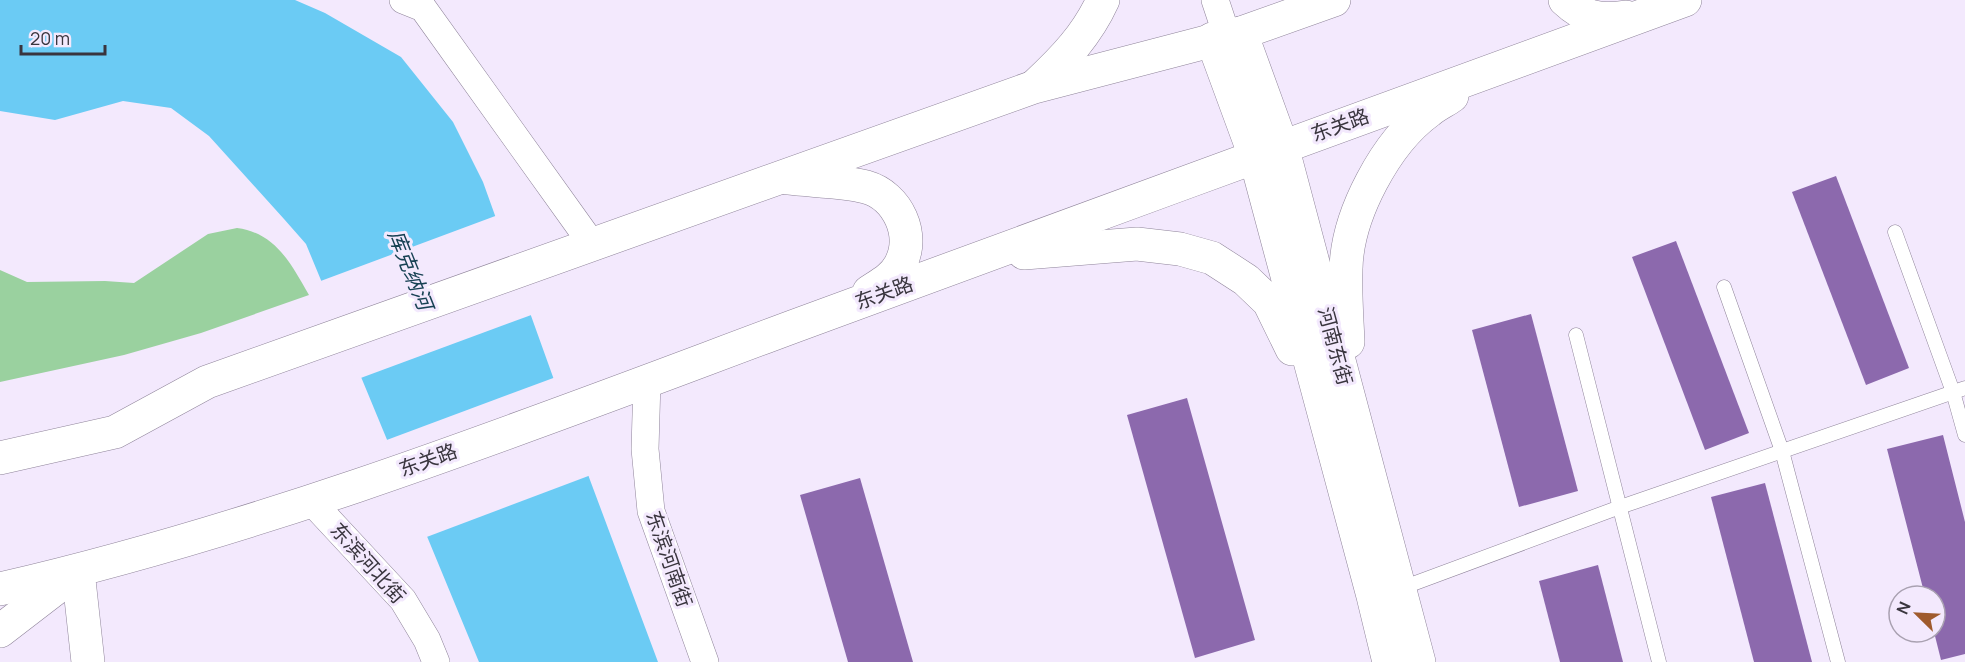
<svg xmlns="http://www.w3.org/2000/svg" width="1965" height="662" font-family="Manrope,'Noto Sans SC',sans-serif">
  <style>
    .green { fill: #9ad19f }
    .water { fill: #6bcbf4 }
    .pier { fill: #f3e9fd }
    .building { fill: #8c69ad }
    .lines { fill: none; stroke-linecap: round; stroke-linejoin: round }
    .service-casing { stroke: #8f849a; stroke-width: 15 }
    .minor-casing { stroke: #8f849a; stroke-width: 28 }
    .tertiary-casing { stroke: #8f849a; stroke-width: 34 }
    .secondary-casing { stroke: #8f849a; stroke-width: 34 }
    .service { stroke: #fff; stroke-width: 14 }
    .minor { stroke: #fff; stroke-width: 27 }
    .tertiary { stroke: #fff; stroke-width: 33 }
    .secondary { stroke: #fff; stroke-width: 33 }
    .labels { text-anchor: middle; stroke-width: 6; stroke-linejoin: round; paint-order: stroke }
    .street-label { font-size: 20px; fill: #39353e; stroke: #f3e9fd }
    .water-label { font-size: 21px; font-style: italic; fill: #184254; stroke: #f3e9fd }
  </style>
  <rect width="100%" height="100%" fill="#f3e9fd"/>
  <!-- green -->
  <path class="green" d="M237,228C276,233 291,264 309,295L201,333L124,355L0,382V270L27,282L105,281L134,283L208,234Z"/>
  <!-- water -->
  <path class="water" d="M0,0H295L325,13L401,57L453,122L483,182L590,480L658,662H479L306,244L284,219L209,136L171,108L123,101L55,120L0,111Z"/>
  <!-- pier -->
  <g class="pier">
    <path d="M498,215L534,314L358,379L318,282Z"/>
    <path d="M556,377L591,475L424,538L384,441Z"/>
  </g>
  <!-- building -->
  <g class="building">
    <path d="M1836,176L1909,368L1866,385L1792,192Z"/>
    <path d="M1676,241L1749,433L1705,450L1632,257Z"/>
    <path d="M1531,314L1578,491L1519,507L1472,330Z"/>
    <path d="M1187,398L1255,640L1195,658L1127,415Z"/>
    <path d="M1943,435L1965,522V654L1941,660L1934,632L1935,596H1925L1887,449Z"/>
    <path d="M860,478L913,662H848L800,495Z"/>
    <path d="M1765,483L1812,662H1754L1711,497Z"/>
    <path d="M1598,565L1623,662H1560L1539,581Z"/>
  </g>
  <g class="lines">
    <defs>
      <g id="service">
        <path d="M1895,232L1953,392L1965,435"/>
        <path d="M1724,287L1782,451L1838,662"/>
        <path d="M1576,335L1659,662"/>
        <path d="M1399,589L1620,507L1965,388"/>
      </g>
      <g id="minor">
        <path d="M403,0L423,8L592,244"/>
        <path d="M1215,0L1227,36"/>
        <path d="M647,381L645,449L651,511L705,662"/>
        <path d="M311,501L403,600L427,640L436,662"/>
      </g>
      <g id="tertiary">
        <path d="M78,571L88,662"/>
        <path d="M0,631L78,571"/>
      </g>
      <g id="secondary">
        <path d="M1565,0C1584,18 1600,21 1626,17"/>
        <path d="M1241,33L1282,146L1419,662"/>
        <path d="M1212,39L1255,156L1373,596L1389,662"/>
        <path d="M1036,85C1064,59 1087,35 1103,0"/>
        <path d="M787,178C811,181 844,181 866,187C898,196 916,235 900,265C893,278 881,284 869,292"/>
        <path d="M1024,253L1137,244L1180,249L1212,258L1246,280L1269,302L1292,349"/>
        <path d="M1348,342C1347,318 1345,293 1346,269C1347,215 1386,142 1429,111C1436,105 1445,101 1452,96"/>
        <path d="M0,458L115,432L207,382L1034,87L1241,33L1334,0"/>
        <path d="M0,589C270,527 532,424 792,327C1089,217 1388,109 1685,0"/>
      </g>
    </defs>
    <!-- service casing -->
    <use href="#service" class="service-casing"/>
    <!-- minor casing -->
    <use href="#minor" class="minor-casing"/>
    <!-- tertiary casing -->
    <use href="#tertiary" class="tertiary-casing"/>
    <!-- secondary casing -->
    <use href="#secondary" class="secondary-casing"/>
    <!-- service -->
    <use href="#service" class="service"/>
    <!-- minor -->
    <use href="#minor" class="minor"/>
    <!-- tertiary -->
    <use href="#tertiary" class="tertiary"/>
    <!-- secondary -->
    <use href="#secondary" class="secondary"/>
  </g>
  <g class="labels">
    <!-- street labels -->
    <g class="street-label">
      <text transform="translate(1340 125) rotate(-20)" y="7">东关路</text>
      <text transform="translate(884 293) rotate(-20)" y="7">东关路</text>
      <text transform="translate(1335 346) rotate(75)" y="7">河南东街</text>
      <text transform="translate(428 460) rotate(-20)" y="7">东关路</text>
      <text transform="translate(669 559) rotate(71)" y="7">东滨河南街</text>
      <text transform="translate(368 563) rotate(48)" y="7">东滨河北街</text>
    </g>
    <!-- water labels -->
    <g class="water-label">
      <text transform="translate(410 270) rotate(68)" y="7">库克纳河</text>
    </g>
  </g>
  <!-- north arrow -->
  <g transform="translate(1917 614) rotate(294)"><circle r="28" fill="#f3e9fd" stroke="#a9a1b1" stroke-width="1.5"/>
  <path d="M0-4.5L10 22L0 15L-10 22Z" fill="#9f5a2d"/>
  <text y="-9" font-size="16" font-weight="bold" text-anchor="middle" fill="#39353e">N</text>
  </g>
  <!-- scale -->
  <path d="M21 45v9h84v-9" fill="none" stroke="#39353e" stroke-width="3"/>
  <text x="30" y="45" font-size="18" fill="#39353e" stroke="#f3e9fd" stroke-width="4.5" paint-order="stroke">20 m</text>
</svg>
